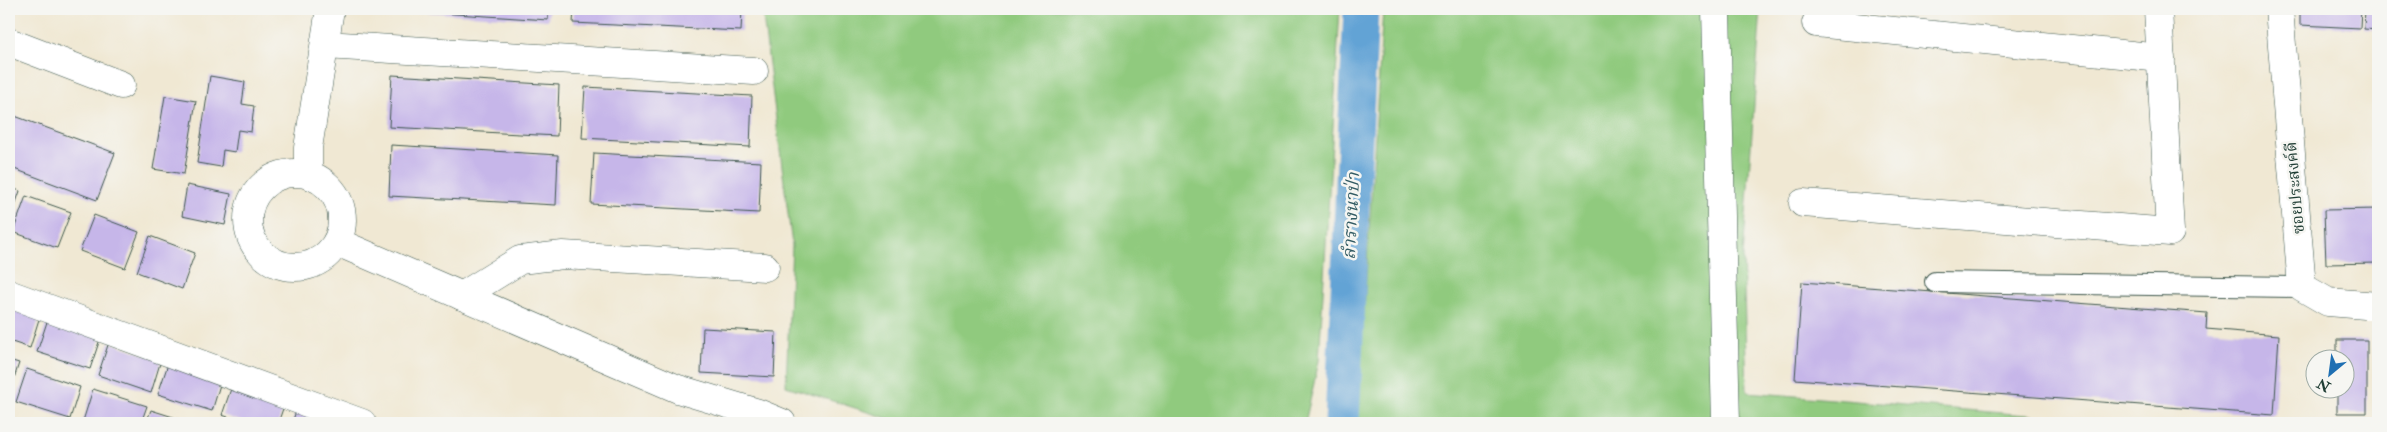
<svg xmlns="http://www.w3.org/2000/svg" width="2387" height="432" font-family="'IM FELL Double Pica','Noto Serif Thai',serif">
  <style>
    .green { fill: #90ca7e; stroke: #588459 }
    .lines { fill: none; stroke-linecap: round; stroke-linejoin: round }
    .canal { stroke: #62a3d5; stroke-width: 35 }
    .building { fill: #c6b6e9 }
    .service-casing { stroke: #3e574c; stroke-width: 22 }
    .minor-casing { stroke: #3e574c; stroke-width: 29 }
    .service { stroke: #fff; stroke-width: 20 }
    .minor { stroke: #fff; stroke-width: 28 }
    .labels { text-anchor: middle; stroke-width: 5; stroke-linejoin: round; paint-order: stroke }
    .street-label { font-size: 16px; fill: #1f3d34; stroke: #f6f6f2 }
    .water-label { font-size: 18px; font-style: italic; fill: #335c64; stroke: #f6f6f2 }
  </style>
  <rect width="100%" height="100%" fill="#f6f6f2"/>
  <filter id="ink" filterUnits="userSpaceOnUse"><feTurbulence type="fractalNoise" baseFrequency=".02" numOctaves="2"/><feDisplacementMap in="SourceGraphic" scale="10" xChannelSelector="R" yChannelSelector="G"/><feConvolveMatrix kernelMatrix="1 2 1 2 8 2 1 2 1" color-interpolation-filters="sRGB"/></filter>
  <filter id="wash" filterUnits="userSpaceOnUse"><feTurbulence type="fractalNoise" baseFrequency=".0096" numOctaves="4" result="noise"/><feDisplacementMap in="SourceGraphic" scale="20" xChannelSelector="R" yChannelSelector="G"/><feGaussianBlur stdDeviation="1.12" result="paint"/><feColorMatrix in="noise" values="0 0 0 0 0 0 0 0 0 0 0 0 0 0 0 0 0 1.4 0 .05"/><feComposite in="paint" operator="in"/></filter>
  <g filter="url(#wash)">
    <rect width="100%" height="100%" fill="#f0e8d3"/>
    <!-- green -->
    <g class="green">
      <path d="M762,9H1340L1319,361L1305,423H902L786,386L792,245Z"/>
      <path d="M1383,9H1761L1743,256L1747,392L2124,423H1357Z"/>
    </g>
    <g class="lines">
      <!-- canal -->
      <path class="canal" d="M1342,423L1361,9"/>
    </g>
    <g id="blocks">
      <!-- building -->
      <g class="building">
        <path d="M378,9H549L548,20Z"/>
        <path d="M574,9H742L741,31L573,23Z"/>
        <path d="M2300,9H2361L2360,28L2300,25Z"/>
        <path d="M2365,9H2378V30L2364,29Z"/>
        <path d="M392,75L559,85L557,136L389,127Z"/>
        <path d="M210,76L245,82L242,104L254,106L251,132L238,130L235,152L223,150L221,167L197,163Z"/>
        <path d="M585,87L752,96L750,147L582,138Z"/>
        <path d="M165,96L196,101L184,174L153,169Z"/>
        <path d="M12,115L115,153L97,200L9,167V122Z"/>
        <path d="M391,145L558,155L556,205L389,196Z"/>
        <path d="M594,153L761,162L759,213L591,204Z"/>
        <path d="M187,185L231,194L225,225L182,216Z"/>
        <path d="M9,187L20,191L9,222Z"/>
        <path d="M26,196L71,212L57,248L13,232Z"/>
        <path d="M2378,209V263L2326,264L2324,210Z"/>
        <path d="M94,215L139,232L125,268L80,251Z"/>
        <path d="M150,236L195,253L182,289L137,272Z"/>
        <path d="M1802,282L2207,313L2206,329L2279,335L2274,415L1795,379Z"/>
        <path d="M9,305L40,316L30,348L9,341Z"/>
        <path d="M48,319L101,336L90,369L37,352Z"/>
        <path d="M703,328L776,332L774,377L701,373Z"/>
        <path d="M2337,340H2367V413H2337V390H2344V360H2337Z"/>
        <path d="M109,342L161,360L151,393L98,375Z"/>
        <path d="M9,360L19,363L9,394Z"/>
        <path d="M169,361L222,378L212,411L158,394Z"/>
        <path d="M27,369L80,387L70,419L16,402Z"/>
        <path d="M233,383L286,400L278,423H246L222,415Z"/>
        <path d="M93,389L147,406L141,423H88L83,421Z"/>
        <path d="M298,405L353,423H292Z"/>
        <path d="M151,410L192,423H146Z"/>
      </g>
    </g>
  </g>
  <g filter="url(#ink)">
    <use href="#blocks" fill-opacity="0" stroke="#3e574c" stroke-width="1"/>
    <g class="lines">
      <defs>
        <path id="service" d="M1935,282L2302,287"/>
        <g id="minor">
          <path d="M1716,9L1726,423"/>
          <path d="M2279,9L2302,287L2328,302L2378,306"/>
          <path d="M1816,23L2161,58"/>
          <path d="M9,42L121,85"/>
          <path d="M325,45L754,71"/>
          <circle cx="295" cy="220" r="47"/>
          <path d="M308,174V148L330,9"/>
          <path d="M1803,203L2170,232L2158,9"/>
          <path d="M337,242L678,389L758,413L782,423"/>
          <path d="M9,294L362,423"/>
          <path d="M462,296L520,260L563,255L765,267"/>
        </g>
      </defs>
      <!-- service casing -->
      <use href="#service" class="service-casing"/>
      <!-- minor casing -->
      <use href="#minor" class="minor-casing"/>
      <!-- service -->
      <use href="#service" class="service"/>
      <!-- minor -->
      <use href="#minor" class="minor"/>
    </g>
  </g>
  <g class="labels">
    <!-- street labels -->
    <g class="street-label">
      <text transform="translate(2294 188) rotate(-95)" y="6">ซอยประสงค์ดี</text>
    </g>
    <!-- water labels -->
    <g class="water-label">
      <text transform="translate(1351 216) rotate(-87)" y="6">ลำรางนาป่า</text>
    </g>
  </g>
  <!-- margin -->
  <rect width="2387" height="432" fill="none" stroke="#f6f6f2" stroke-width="30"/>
  <!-- north arrow -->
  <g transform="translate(2330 374) rotate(209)"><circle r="24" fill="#f6f6f2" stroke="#a0aca6"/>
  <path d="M0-4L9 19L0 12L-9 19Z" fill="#1f6fb2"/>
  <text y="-8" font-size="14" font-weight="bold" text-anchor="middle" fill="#1f3d34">N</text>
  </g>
</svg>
